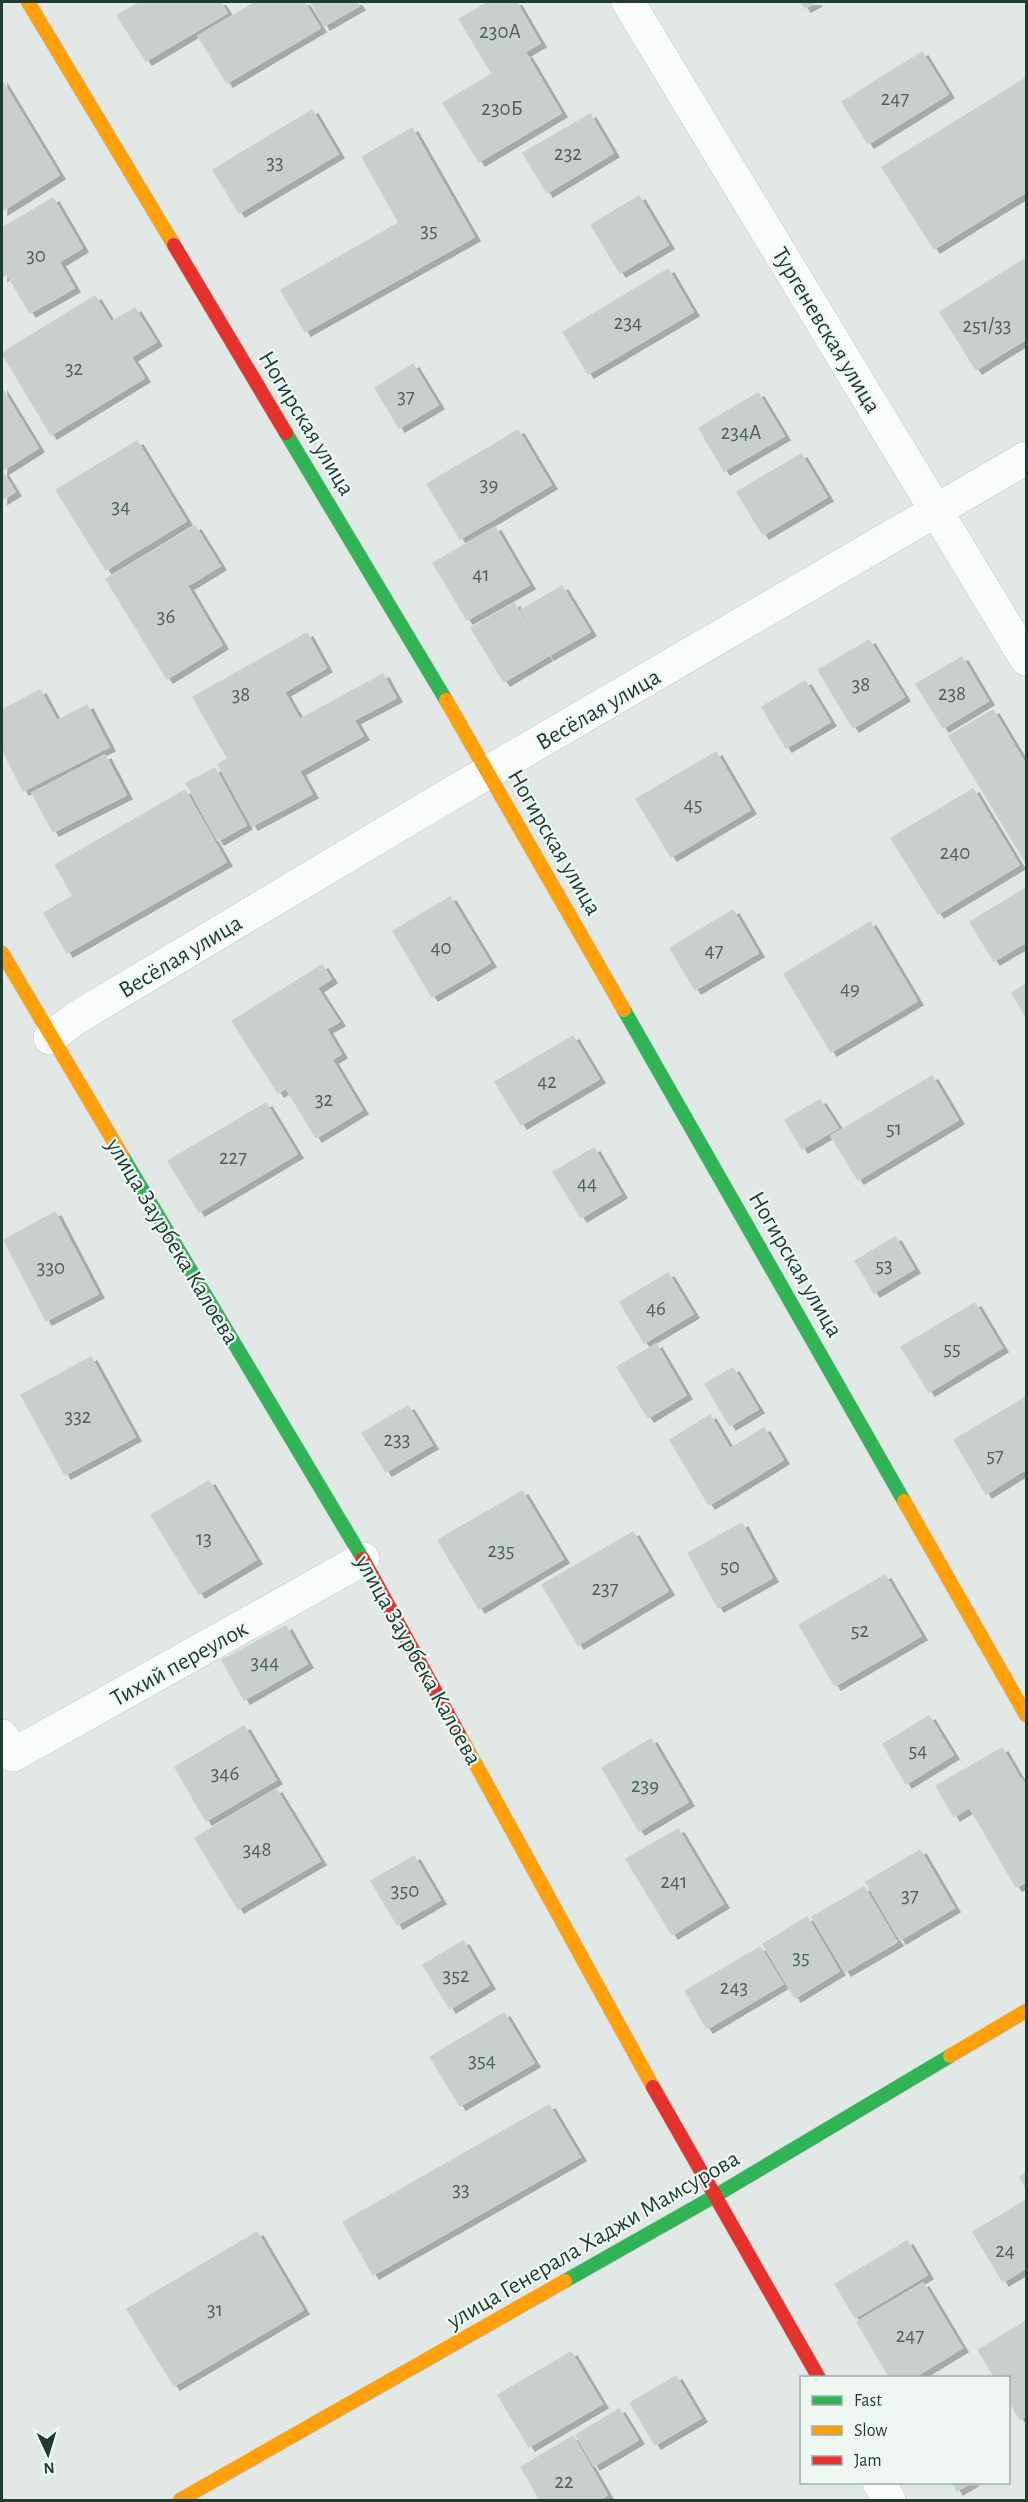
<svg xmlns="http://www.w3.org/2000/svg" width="1028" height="2502" font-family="'Alegreya Sans',sans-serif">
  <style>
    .building { fill: #c8cfcc; stroke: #cad1ce; stroke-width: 1.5; filter: url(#shadow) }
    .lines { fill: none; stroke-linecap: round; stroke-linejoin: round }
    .street-casing { stroke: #bec5c2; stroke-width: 34 }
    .fast-casing { stroke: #bdc6c2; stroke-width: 15 }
    .slow-casing { stroke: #bdc6c2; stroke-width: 15 }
    .jam-casing { stroke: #bdc6c2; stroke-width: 15 }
    .street { stroke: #fafcfb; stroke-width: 33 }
    .fast { stroke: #30b455; stroke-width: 14 }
    .slow { stroke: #ff9f0a; stroke-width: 14 }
    .jam { stroke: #e5322d; stroke-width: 14 }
    .labels { text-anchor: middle; stroke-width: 4.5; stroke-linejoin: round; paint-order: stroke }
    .number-label { font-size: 21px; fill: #49625a }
    .street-label { font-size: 24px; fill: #1e3c33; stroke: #eef8f3 }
  </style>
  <defs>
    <filter id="shadow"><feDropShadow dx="6" dy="4" stdDeviation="0" flood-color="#0004"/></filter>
  </defs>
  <rect width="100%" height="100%" fill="#e1e8e5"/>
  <!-- building -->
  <g class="building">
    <path d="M141,2H220L227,13L146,61L117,15Z"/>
    <path d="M256,2H304L320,28L227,83L198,36Z"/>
    <path d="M311,2H356L359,6L324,26Z"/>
    <path d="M489,2H516L540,43L491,72L459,19Z"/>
    <path d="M801,2H816L805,8Z"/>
    <path d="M922,52L948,94L868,144L842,102Z"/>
    <path d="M526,54L561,113L479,162L443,103Z"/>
    <path d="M1026,78V192L934,249L882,167Z"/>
    <path d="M2,81L59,175L2,211Z"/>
    <path d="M312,110L338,154L239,213L213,170Z"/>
    <path d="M590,114L613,153L547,193L523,153Z"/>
    <path d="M412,128L474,237L305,332L281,290L399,223L362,157Z"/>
    <path d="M639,196L668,245L620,273L591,225Z"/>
    <path d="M53,198L82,248L59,262L74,288L30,313L7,274L2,277V228Z"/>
    <path d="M1026,258V339L976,370L940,312Z"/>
    <path d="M668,269L693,312L588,374L563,332Z"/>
    <path d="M95,296L111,322L135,308L156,342L131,357L144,378L51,435L2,353Z"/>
    <path d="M413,364L438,405L399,428L375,388Z"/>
    <path d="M2,389L38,448L2,471Z"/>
    <path d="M758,393L784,436L724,471L699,428Z"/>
    <path d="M518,430L551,485L460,539L427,484Z"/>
    <path d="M137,441L186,521L106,570L56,490Z"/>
    <path d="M801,454L827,497L763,535L737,492Z"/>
    <path d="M2,471L15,492L2,500Z"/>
    <path d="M195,526L220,566L187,586L222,645L167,679L106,579Z"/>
    <path d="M495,527L529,585L467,620L433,563Z"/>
    <path d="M562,586L590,632L548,656L521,610Z"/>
    <path d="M514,603L546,657L504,682L471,628Z"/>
    <path d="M307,633L326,668L284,692L300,720L228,759L193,697Z"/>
    <path d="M869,640L904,697L853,728L818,670Z"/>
    <path d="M962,657L988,701L943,728L916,684Z"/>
    <path d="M383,674L396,698L354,720L363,736L299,771L312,794L252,826L218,764Z"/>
    <path d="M805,681L830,722L786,748L762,707Z"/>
    <path d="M40,690L57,721L87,705L109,747L23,791L2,749V710Z"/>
    <path d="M993,710L1026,765L1025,861L949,736Z"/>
    <path d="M716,752L750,810L671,857L636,799Z"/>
    <path d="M105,755L126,795L53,832L32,793Z"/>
    <path d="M215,768L246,825L218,841L186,783Z"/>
    <path d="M973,789L1019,865L938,914L891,838Z"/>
    <path d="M185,790L226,862L67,953L44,913L73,896L55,865Z"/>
    <path d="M1026,888V942L994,961L970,922Z"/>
    <path d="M450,897L490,963L432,997L393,931Z"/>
    <path d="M733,910L758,953L695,990L670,948Z"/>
    <path d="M870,922L917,1001L831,1052L784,974Z"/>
    <path d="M322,965L331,979L317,988L339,1022L326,1029L341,1054L278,1093L232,1021Z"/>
    <path d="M1026,984V1017L1012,993Z"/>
    <path d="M573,1036L599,1079L521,1125L495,1082Z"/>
    <path d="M332,1060L362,1110L316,1138L286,1088Z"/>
    <path d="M932,1076L958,1120L858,1180L831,1136Z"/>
    <path d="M820,1100L838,1128L802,1149L785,1120Z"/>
    <path d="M266,1103L297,1154L199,1212L168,1161Z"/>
    <path d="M594,1148L621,1194L581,1218L553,1172Z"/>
    <path d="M55,1212L98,1294L46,1321L4,1240Z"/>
    <path d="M895,1237L914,1269L874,1293L855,1261Z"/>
    <path d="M668,1273L693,1314L644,1343L620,1302Z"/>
    <path d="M975,1303L1002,1348L929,1392L901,1347Z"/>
    <path d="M656,1344L686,1395L648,1418L617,1367Z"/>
    <path d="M91,1357L135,1437L65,1475L21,1395Z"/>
    <path d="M733,1368L758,1409L730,1426L705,1384Z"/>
    <path d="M1026,1397V1469L986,1494L954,1440Z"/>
    <path d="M408,1406L432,1445L386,1472L362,1433Z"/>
    <path d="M710,1415L730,1449L764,1428L783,1460L709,1505L670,1440Z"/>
    <path d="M209,1481L256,1560L199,1594L151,1515Z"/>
    <path d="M522,1491L563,1559L479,1609L438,1540Z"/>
    <path d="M742,1523L772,1578L718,1608L688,1553Z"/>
    <path d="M633,1532L668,1591L578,1645L542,1585Z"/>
    <path d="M885,1575L921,1636L835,1686L799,1625Z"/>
    <path d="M286,1626L307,1664L244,1700L222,1660Z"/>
    <path d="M929,1716L953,1755L906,1784L883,1744Z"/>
    <path d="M244,1726L276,1780L206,1821L175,1767Z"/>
    <path d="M651,1739L688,1802L639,1831L602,1768Z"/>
    <path d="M1002,1748L1019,1777L954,1817L936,1786Z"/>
    <path d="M1021,1778L1026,1788V1882L1016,1887L970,1808Z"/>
    <path d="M276,1789L320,1861L238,1909L195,1838Z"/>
    <path d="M678,1829L723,1904L672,1935L626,1859Z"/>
    <path d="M920,1850L954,1908L900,1940L866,1882Z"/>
    <path d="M414,1856L440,1900L397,1925L371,1881Z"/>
    <path d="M864,1887L897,1942L845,1972L812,1917Z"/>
    <path d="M807,1917L839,1971L795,1998L763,1944Z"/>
    <path d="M463,1941L489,1985L450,2009L423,1965Z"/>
    <path d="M760,1947L783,1984L707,2029L685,1991Z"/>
    <path d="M504,2013L534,2063L460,2106L430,2057Z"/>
    <path d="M549,2105L580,2157L373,2275L343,2222Z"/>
    <path d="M1026,2173V2188L1020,2177Z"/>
    <path d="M1026,2200V2268L1003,2282L973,2232Z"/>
    <path d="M257,2232L303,2310L174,2386L127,2309Z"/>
    <path d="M907,2241L927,2275L855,2318L835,2284Z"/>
    <path d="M923,2283L962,2348L913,2378H890L857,2322Z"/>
    <path d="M1026,2321V2416L1020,2419L1008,2400V2378H995L978,2350Z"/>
    <path d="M571,2352L602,2404L529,2447L498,2395Z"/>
    <path d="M676,2376L701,2418L655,2445L630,2403Z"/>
    <path d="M619,2409L638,2440L594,2466L576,2435Z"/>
    <path d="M573,2436L607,2495L599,2500H540L521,2467Z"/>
    <path d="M952,2482H972L957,2491Z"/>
  </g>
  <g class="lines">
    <defs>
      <g id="street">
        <path d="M628,2L1026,659"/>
        <path d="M50,1038L76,1018L459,789L1026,458"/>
        <path d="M2,1736L13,1755L363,1559"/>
        <path d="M879,2482L889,2500"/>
      </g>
      <g id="fast">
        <path d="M286,433L446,700"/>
        <path d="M624,1010L904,1501"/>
        <path d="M123,1157L363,1559"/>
        <path d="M565,2281L715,2196L950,2056"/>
      </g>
      <g id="slow">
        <path d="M28,2L174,245"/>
        <path d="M446,700L624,1010"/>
        <path d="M2,953L123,1157"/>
        <path d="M904,1501L1026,1715"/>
        <path d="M459,1734L653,2087"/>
        <path d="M950,2056L1026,2011"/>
        <path d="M180,2500L565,2281"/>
      </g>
      <g id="jam">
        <path d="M174,245L286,433"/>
        <path d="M363,1559L459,1734"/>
        <path d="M653,2087L819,2378"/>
      </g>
    </defs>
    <!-- street casing -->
    <use href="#street" class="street-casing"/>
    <!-- fast casing -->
    <use href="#fast" class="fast-casing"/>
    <!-- slow casing -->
    <use href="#slow" class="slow-casing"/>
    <!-- jam casing -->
    <use href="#jam" class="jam-casing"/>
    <!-- street -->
    <use href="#street" class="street"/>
    <!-- fast -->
    <use href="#fast" class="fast"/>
    <!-- slow -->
    <use href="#slow" class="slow"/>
    <!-- jam -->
    <use href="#jam" class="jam"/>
  </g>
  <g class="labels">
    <!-- number labels -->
    <g class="number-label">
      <text x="500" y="38">230А</text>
      <text x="895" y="105">247</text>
      <text x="502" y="115">230Б</text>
      <text x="568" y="160">232</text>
      <text x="275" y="169">33</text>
      <text x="429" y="237">35</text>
      <text x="36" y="262">30</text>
      <text x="628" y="329">234</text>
      <text x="987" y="332">251/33</text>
      <text x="74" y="375">32</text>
      <text x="406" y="403">37</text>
      <text x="741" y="439">234А</text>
      <text x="489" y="491">39</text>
      <text x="121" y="513">34</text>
      <text x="481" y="581">41</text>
      <text x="166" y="623">36</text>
      <text x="861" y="691">38</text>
      <text x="952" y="700">238</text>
      <text x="241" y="701">38</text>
      <text x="693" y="811">45</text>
      <text x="955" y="859">240</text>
      <text x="441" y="954">40</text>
      <text x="714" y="957">47</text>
      <text x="850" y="995">49</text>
      <text x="547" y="1088">42</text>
      <text x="324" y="1106">32</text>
      <text x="894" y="1135">51</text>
      <text x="233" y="1164">227</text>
      <text x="587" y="1190">44</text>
      <text x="884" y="1272">53</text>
      <text x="51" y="1274">330</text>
      <text x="656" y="1315">46</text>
      <text x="952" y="1355">55</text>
      <text x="78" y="1423">332</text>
      <text x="397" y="1446">233</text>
      <text x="995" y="1462">57</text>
      <text x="204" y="1545">13</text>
      <text x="501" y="1557">235</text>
      <text x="730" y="1573">50</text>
      <text x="605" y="1595">237</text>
      <text x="860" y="1637">52</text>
      <text x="265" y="1669">344</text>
      <text x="918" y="1757">54</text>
      <text x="225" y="1780">346</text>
      <text x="645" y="1792">239</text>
      <text x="257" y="1856">348</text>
      <text x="674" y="1888">241</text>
      <text x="405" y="1897">350</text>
      <text x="910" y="1902">37</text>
      <text x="801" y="1964">35</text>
      <text x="456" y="1982">352</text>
      <text x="734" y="1994">243</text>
      <text x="482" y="2067">354</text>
      <text x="461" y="2196">33</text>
      <text x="1005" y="2257">24</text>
      <text x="215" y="2316">31</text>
      <text x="910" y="2342">247</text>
      <text x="564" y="2488">22</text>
    </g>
    <!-- street labels -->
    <g class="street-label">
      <text transform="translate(827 330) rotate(59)" y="8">Тургеневская улица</text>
      <text transform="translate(307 423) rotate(59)" y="8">Ногирская улица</text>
      <text transform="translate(598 709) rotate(-30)" y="8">Весёлая улица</text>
      <text transform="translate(555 842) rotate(60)" y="8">Ногирская улица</text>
      <text transform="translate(180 956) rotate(-31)" y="8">Весёлая улица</text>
      <text transform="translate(173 1241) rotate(59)" y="8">улица Заурбека Калоева</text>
      <text transform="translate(796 1264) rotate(60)" y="8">Ногирская улица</text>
      <text transform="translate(419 1660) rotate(61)" y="8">улица Заурбека Калоева</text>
      <text transform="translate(179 1663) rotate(-29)" y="8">Тихий переулок</text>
      <text transform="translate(593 2239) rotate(-30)" y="8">улица Генерала Хаджи Мамсурова</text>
    </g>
  </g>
  <!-- border -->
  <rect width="1028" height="2502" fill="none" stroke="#1e3c33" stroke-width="6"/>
  <!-- legend -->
  <rect x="800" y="2376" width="210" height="108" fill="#eef8f3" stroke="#9bada6" stroke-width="1.5"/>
  <rect x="812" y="2396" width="30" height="9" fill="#30b455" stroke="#9bada6" stroke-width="1.5"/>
  <text x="854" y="2406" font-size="18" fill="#1e3c33">Fast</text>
  <rect x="812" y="2426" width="30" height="9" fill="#ff9f0a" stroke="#9bada6" stroke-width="1.5"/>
  <text x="854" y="2436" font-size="18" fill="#1e3c33">Slow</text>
  <rect x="812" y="2456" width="30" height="9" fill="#e5322d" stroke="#9bada6" stroke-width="1.5"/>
  <text x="854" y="2466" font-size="18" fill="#1e3c33">Jam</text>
  <!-- north arrow -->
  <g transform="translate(48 2454) rotate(176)" stroke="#eef8f3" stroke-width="4.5" paint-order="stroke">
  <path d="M0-4.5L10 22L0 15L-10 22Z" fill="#1e3c33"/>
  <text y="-9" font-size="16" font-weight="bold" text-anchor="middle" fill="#1e3c33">N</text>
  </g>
</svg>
